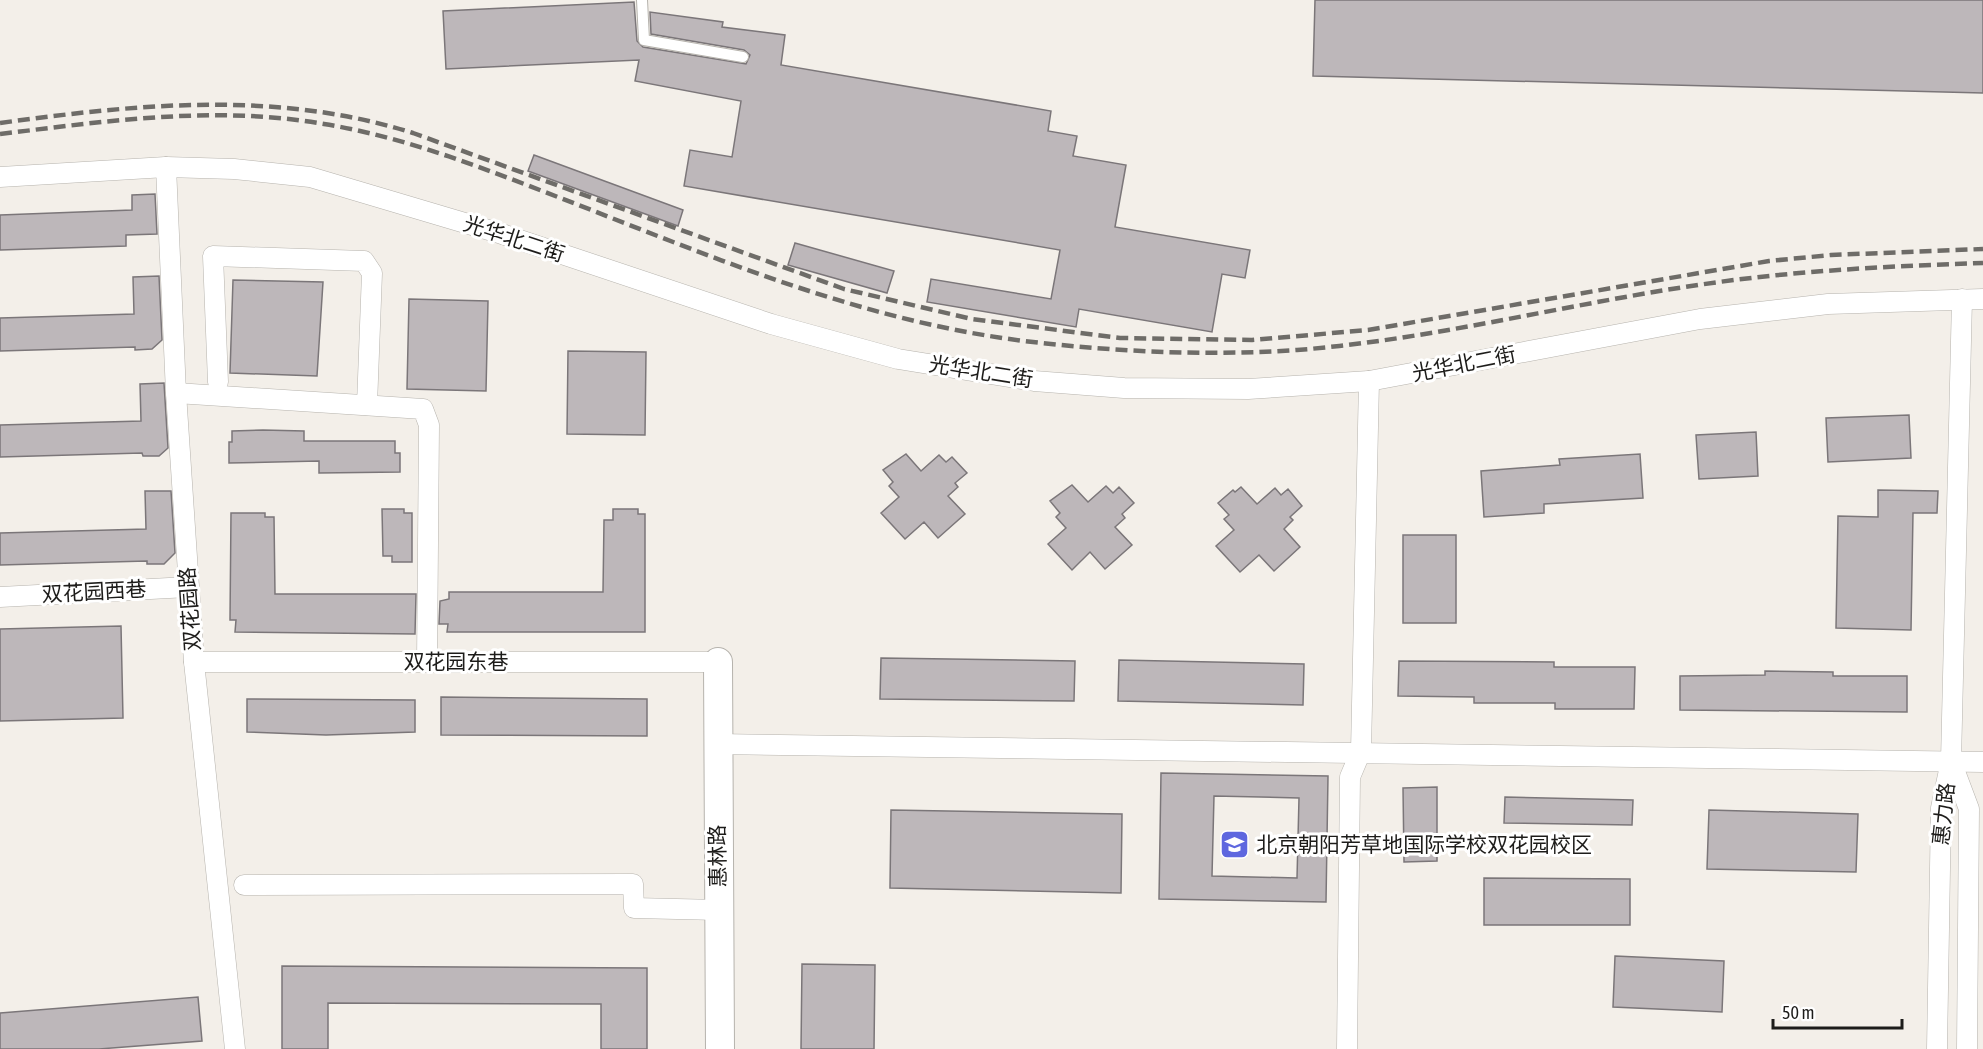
<svg xmlns="http://www.w3.org/2000/svg" width="1983" height="1049" font-family="'Asap Condensed','Noto Sans SC',sans-serif">
  <style>
    .building { fill: #bdb7ba; stroke: #7b7679; stroke-width: 1.5; fill-rule: evenodd }
    .lines { fill: none; stroke-linecap: round; stroke-linejoin: round }
    .lane-casing { stroke: #b6b3ad; stroke-width: 12 }
    .street-casing { stroke: #b6b3ad; stroke-width: 21 }
    .secondary-casing { stroke: #b6b3ad; stroke-width: 30 }
    .lane { stroke: #fff; stroke-width: 10 }
    .street { stroke: #fff; stroke-width: 20 }
    .secondary { stroke: #fff; stroke-width: 28 }
    .rail { stroke: #6e6c68; stroke-width: 4.5; stroke-dasharray: 12 6; stroke-linecap: butt }
    .labels { text-anchor: middle; stroke-width: 6; stroke-linejoin: round; paint-order: stroke }
    .street-label { font-size: 21px; fill: #1d1c1a; stroke: #fff }
    .poi-label { font-size: 21px; fill: #1d1c1a; stroke: #fff; text-anchor: start }
  </style>
  <rect width="100%" height="100%" fill="#f3efe9"/>
  <!-- building -->
  <g class="building">
    <path d="M1315,0H1983V93L1313,76Z"/>
    <path d="M634,2L637,41L643,47L746,64L750,55L744,50L651,34L650,12L723,22L722,27L785,35L781,65L1051,111L1048,131L1077,136L1073,156L1126,165L1115,227L1250,250L1245,278L1222,274L1212,332L1079,309L1076,327L927,302L931,279L1051,299L1060,250L684,186L690,150L732,157L741,101L635,81L639,60L446,69L443,11Z"/>
    <path d="M534,155L683,210L678,226L528,171Z"/>
    <path d="M155,194L157,234L126,235V246L0,250V215L132,210V195Z"/>
    <path d="M795,243L894,271L887,293L788,265Z"/>
    <path d="M159,276L162,340L152,349L135,350V347L0,351V318L134,314L133,277Z"/>
    <path d="M233,280L323,282L317,376L230,373Z"/>
    <path d="M409,299L488,301L486,391L407,389Z"/>
    <path d="M568,351L646,352L645,435L567,434Z"/>
    <path d="M164,383L168,448L159,456H143L142,453L0,457V425L141,421L140,384Z"/>
    <path d="M1909,415L1911,458L1828,462L1826,418Z"/>
    <path d="M263,430L304,431V441H395V453H400V472L319,473V461L229,463V442H232V431Z"/>
    <path d="M1756,432L1758,476L1699,479L1696,435Z"/>
    <path d="M906,454L921,471L939,455L946,462L952,457L967,473L955,483L958,487L948,496L965,514L938,538L924,522L905,539L881,513L899,497L889,486L893,482L883,470Z"/>
    <path d="M1640,454L1643,498L1544,504V513L1484,517L1481,471L1560,465L1559,459Z"/>
    <path d="M1072,485L1088,502L1106,486L1113,493L1119,487L1134,503L1122,514L1125,518L1115,527L1132,545L1105,569L1090,552L1072,570L1048,544L1066,528L1056,517L1060,513L1050,501Z"/>
    <path d="M1241,487L1257,504L1275,488L1281,495L1288,489L1302,506L1290,517L1293,520L1284,529L1300,547L1274,571L1259,555L1240,572L1216,546L1234,530L1224,519L1229,515L1218,503L1233,490L1235,492Z"/>
    <path d="M1878,490L1938,491L1937,513H1913L1911,630L1836,628L1838,516L1878,517Z"/>
    <path d="M145,491H171L175,553L164,564H147V561L0,565V533L146,529Z"/>
    <path d="M382,509H404V513H412V562H392V556H383Z"/>
    <path d="M613,509H638V514H645V632H447L448,624H439L440,601L449,599V592H603L604,520H613Z"/>
    <path d="M231,513H265V517H274L275,594H416L415,634L235,632L236,620H230Z"/>
    <rect x="1403" y="535" width="53" height="88"/>
    <path d="M121,626L123,718L0,721V629Z"/>
    <path d="M881,658L1075,661L1074,701L880,699Z"/>
    <path d="M1119,660L1304,664L1303,705L1118,701Z"/>
    <path d="M1399,661L1554,662V667H1635L1634,709H1555V703H1474V697L1398,696Z"/>
    <path d="M1765,671L1833,672V676H1907V712L1680,710V676L1765,675Z"/>
    <path d="M441,697L647,699V736L441,735Z"/>
    <path d="M247,699L415,700V732L326,735L247,732Z"/>
    <path d="M1161,773L1328,776L1326,902L1159,899ZM1214,796L1299,798L1297,878L1212,876Z"/>
    <path d="M1437,787V861L1404,862L1403,788Z"/>
    <path d="M1505,797L1633,800L1632,825L1504,823Z"/>
    <path d="M891,810L1122,814L1121,893L890,888Z"/>
    <path d="M1709,810L1858,814L1856,872L1707,869Z"/>
    <path d="M1484,878L1630,879V925H1484Z"/>
    <path d="M1615,956L1724,961L1722,1012L1613,1007Z"/>
    <path d="M802,964L875,965L874,1049H801Z"/>
    <path d="M282,966L647,968V1049H601V1004L328,1003V1049H282Z"/>
    <path d="M198,997L202,1041L99,1049H0V1013Z"/>
  </g>
  <g class="lines">
    <defs>
      <path id="lane" d="M642,0L644,40L743,57"/>
      <g id="street">
        <path d="M166,167L176,393L194,662L235,1049"/>
        <path d="M0,177L166,167L234,169L310,177L502,234L771,324L898,359L1034,381L1124,388L1248,389L1369,381L1700,319L1828,304L1983,299"/>
        <path d="M218,382L213,256L364,261L372,273L367,405"/>
        <path d="M176,393L423,409L429,425L427,662"/>
        <path d="M0,597L188,587"/>
        <path d="M194,662H718"/>
        <path d="M717,744L1983,762"/>
        <path d="M1951,761L1969,809L1967,1049"/>
        <path d="M244,885L633,884L634,908L719,910"/>
        <path d="M1347,1049L1350,777L1361,751L1369,381"/>
        <path d="M1937,1049L1941,808L1951,761L1962,299"/>
      </g>
      <path id="secondary" d="M718,662L720,1049"/>
    </defs>
    <!-- lane casing -->
    <use href="#lane" class="lane-casing"/>
    <!-- street casing -->
    <use href="#street" class="street-casing"/>
    <!-- secondary casing -->
    <use href="#secondary" class="secondary-casing"/>
    <!-- lane -->
    <use href="#lane" class="lane"/>
    <!-- street -->
    <use href="#street" class="street"/>
    <!-- secondary -->
    <use href="#secondary" class="secondary"/>
    <!-- rail -->
    <g class="rail">
      <path d="M0,123C139,104 277,90 413,133L844,289L972,319L1120,338L1252,340L1368,330L1769,261L1831,255L1983,249"/>
      <path d="M0,134C108,121 216,105 324,124C411,138 495,173 576,204C724,262 873,324 1033,342C1121,352 1209,356 1297,350C1439,339 1578,301 1719,282C1807,270 1895,266 1983,263"/>
    </g>
  </g>
  <!-- icons -->
  <defs>
    <symbol id="school-square" viewBox="-11 -11 22 22"><rect x="-9" y="-9" width="18" height="18" rx="4" fill="#5e67df" stroke="#fff"/><path d="M0-5L7-2L0 1L-7-2ZM-4 1L0 2.5L4 1V4Q0 6-4 4Z" fill="#fff"/></symbol>
  </defs>
  <g fill-rule="evenodd">
    <use href="#school-square" x="1218" y="828" width="33" height="33"/>
  </g>
  <g class="labels">
    <!-- street labels -->
    <g class="street-label">
      <text transform="translate(514 239) rotate(18)" y="7">光华北二街</text>
      <text transform="translate(1464 364) rotate(-11)" y="7">光华北二街</text>
      <text transform="translate(981 372) rotate(9)" y="7">光华北二街</text>
      <text transform="translate(94 592) rotate(-3)" y="7">双花园西巷</text>
      <text transform="translate(190 609) rotate(-94)" y="7">双花园路</text>
      <text x="456" y="669">双花园东巷</text>
      <text transform="translate(1944 814) rotate(-84)" y="7">惠力路</text>
      <text transform="translate(718 856) rotate(-91)" y="7">惠林路</text>
    </g>
    <!-- poi labels -->
    <g class="poi-label">
      <text x="1256" y="852">北京朝阳芳草地国际学校双花园校区</text>
    </g>
  </g>
  <!-- scale -->
  <path d="M1773 1019v9h129v-9" fill="none" stroke="#1d1c1a" stroke-width="3"/>
  <text x="1782" y="1019" font-size="18" fill="#1d1c1a" stroke="#ffffff" stroke-width="4.5" paint-order="stroke">50 m</text>
</svg>
